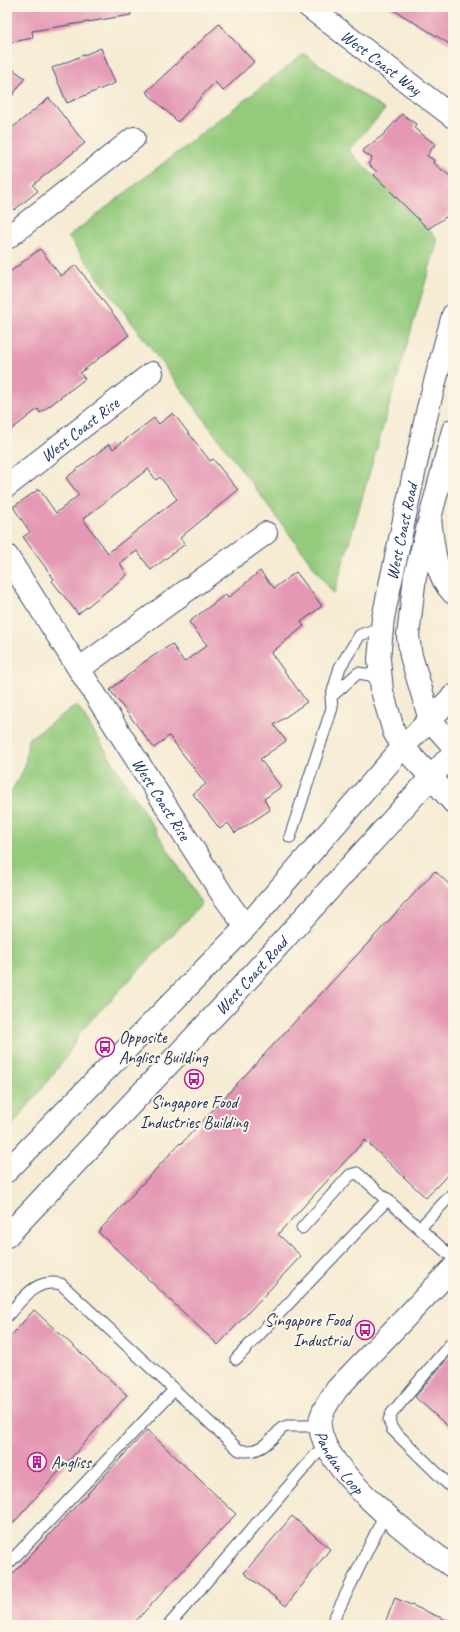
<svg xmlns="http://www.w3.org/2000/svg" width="460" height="1632" font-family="Caveat,sans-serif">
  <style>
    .green { fill: #93ca7c; stroke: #577c6d }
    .building { fill: #e498b3; fill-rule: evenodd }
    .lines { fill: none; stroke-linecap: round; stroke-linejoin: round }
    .lane-casing { stroke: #3c4b70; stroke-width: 13 }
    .street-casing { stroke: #3c4b70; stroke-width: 24 }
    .secondary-casing { stroke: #3c4b70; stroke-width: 24 }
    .primary-casing { stroke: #3c4b70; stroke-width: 24 }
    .lane { stroke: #fff; stroke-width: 11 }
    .street { stroke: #fff; stroke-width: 22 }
    .secondary { stroke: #fff; stroke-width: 22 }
    .primary { stroke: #fff; stroke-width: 22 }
    .labels { text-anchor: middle; stroke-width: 4; stroke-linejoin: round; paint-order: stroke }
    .street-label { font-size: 17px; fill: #1b2f5e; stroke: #fcf5e5 }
    .poi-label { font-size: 17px; fill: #1b2f5e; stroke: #fcf5e5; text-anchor: start }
  </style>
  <rect width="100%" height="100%" fill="#fcf5e5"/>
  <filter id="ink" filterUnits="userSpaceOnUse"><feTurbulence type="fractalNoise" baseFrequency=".025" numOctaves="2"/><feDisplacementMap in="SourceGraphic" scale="8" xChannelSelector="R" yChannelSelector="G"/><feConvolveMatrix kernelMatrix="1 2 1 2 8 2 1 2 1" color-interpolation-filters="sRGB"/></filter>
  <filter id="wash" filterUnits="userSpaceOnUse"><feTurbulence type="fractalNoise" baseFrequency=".012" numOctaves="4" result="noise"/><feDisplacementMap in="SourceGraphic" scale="16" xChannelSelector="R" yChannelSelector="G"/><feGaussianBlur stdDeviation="0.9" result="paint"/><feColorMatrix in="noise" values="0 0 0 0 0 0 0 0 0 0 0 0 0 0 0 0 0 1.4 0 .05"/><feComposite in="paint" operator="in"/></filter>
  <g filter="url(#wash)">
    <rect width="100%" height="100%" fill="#f6ebd3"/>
    <!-- green -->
    <g class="green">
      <path d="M304,54L385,110L348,150L438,239L334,594L68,237Z"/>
      <path d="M77,705L202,904L80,1032L65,1059L7,1132V799L25,767L28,739Z"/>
    </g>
    <g id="blocks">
      <!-- building -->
      <g class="building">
        <path d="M7,7H130L131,15L32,31L33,38L7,43Z"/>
        <path d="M389,7H453V46L415,23Z"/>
        <path d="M219,24L254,62L223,91L215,82L178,122L146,92Z"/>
        <path d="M101,48L115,83L67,103L52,68Z"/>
        <path d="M7,65L25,78L7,103Z"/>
        <path d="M49,98L85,143L33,185L38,191L14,210L7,203V132Z"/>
        <path d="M402,114L416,124L414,128L435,144L427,156L434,160L433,163L453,178V207L446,217L428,229L374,175L377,172L368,164L372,158L362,151L383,135Z"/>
        <path d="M40,249L61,276L76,265L129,335L80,373L85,379L40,413L38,409L7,433V274Z"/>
        <path d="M173,413L210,461L213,459L238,490L180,538L185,544L151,570L137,551L120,563L127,575L78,614L52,581L54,579L23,537L30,532L13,507L39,489L56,513L79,495L66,478L109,444L113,449L154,418L159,424ZM148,469L156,480L160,477L177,499L108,553L83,519Z"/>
        <path d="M260,571L274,588L296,572L322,606L301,622L304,626L271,653L307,702L274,725L286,741L260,759L281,787L264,799L270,810L235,833L228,823L220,829L193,794L206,784L169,736L154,748L110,690L144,662L172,644L184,662L207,645L189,622L226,594L228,598Z"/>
        <path d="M435,871L453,888V1169L426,1198L365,1140L278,1234L301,1256L218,1345L98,1232L180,1143L181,1144Z"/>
        <path d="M34,1310L127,1395L7,1530V1340Z"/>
        <path d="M453,1352V1431L415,1397Z"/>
        <path d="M147,1430L236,1514L132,1625H7V1580Z"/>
        <path d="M292,1516L330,1549L286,1606L244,1573Z"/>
        <path d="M395,1598L453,1623V1625H384Z"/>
      </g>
    </g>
  </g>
  <g filter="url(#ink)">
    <use href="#blocks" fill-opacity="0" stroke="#3c4b70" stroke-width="1"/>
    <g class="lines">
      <defs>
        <g id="lane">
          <path d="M332,696L358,673L370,675L381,682"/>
          <path d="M290,837L332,708L331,698L340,667L360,635L382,627"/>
          <path d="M302,1228L350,1175L357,1173L453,1258"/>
          <path d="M420,1228L453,1193"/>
          <path d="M7,1316C23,1299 35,1278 61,1284L239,1450C259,1455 270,1441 282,1428L287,1426H320"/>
          <path d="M453,1341L392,1413L389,1420L392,1429L453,1489"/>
          <path d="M236,1359L388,1199"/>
          <path d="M7,1565L174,1390"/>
          <path d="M169,1625L325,1444"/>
          <path d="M331,1625L385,1514"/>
        </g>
        <g id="street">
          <path d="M7,238L134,138"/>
          <path id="s1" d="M7,486L152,373"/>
          <path id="s2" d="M7,556L222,894L246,927"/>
          <path d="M79,669L266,533"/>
          <path d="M431,777L453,802"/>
          <path id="s3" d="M453,1268L337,1389C330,1400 319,1413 320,1427C325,1472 417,1542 453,1567"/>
        </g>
        <g id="secondary">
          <path id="s4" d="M309,7L453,117"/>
          <path d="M453,430L415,576L408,636L411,656L430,720L453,746"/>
          <path id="s5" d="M431,777L403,747L394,732L382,691L379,659L383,618L428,408L453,315"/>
        </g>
        <g id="primary">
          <path d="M430,518C433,543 434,574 453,593"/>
          <path d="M7,1171L246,927L403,747L453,696"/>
          <path id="s6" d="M7,1236L230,999L453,753"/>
        </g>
      </defs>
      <!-- lane casing -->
      <use href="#lane" class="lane-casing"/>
      <!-- street casing -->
      <use href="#street" class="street-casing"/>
      <!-- secondary casing -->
      <use href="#secondary" class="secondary-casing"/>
      <!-- primary casing -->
      <use href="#primary" class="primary-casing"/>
      <!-- lane -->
      <use href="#lane" class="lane"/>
      <!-- street -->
      <use href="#street" class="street"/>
      <!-- secondary -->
      <use href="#secondary" class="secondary"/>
      <!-- primary -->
      <use href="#primary" class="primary"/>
    </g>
  </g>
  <!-- icons -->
  <defs>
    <symbol id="bus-ring" viewBox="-11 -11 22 22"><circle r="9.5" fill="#fcf5e5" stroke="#b5179e" stroke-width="1.5"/><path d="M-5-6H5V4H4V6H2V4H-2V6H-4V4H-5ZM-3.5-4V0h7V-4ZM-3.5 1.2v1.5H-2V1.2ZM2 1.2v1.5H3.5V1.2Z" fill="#b5179e"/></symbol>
    <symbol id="building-ring" viewBox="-11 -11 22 22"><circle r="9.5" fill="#fcf5e5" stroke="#b5179e" stroke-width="1.5"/><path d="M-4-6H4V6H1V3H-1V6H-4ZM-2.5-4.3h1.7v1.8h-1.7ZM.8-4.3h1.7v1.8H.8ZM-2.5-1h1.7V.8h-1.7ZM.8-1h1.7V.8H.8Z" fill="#b5179e"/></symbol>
  </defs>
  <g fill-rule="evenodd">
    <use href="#bus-ring" x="94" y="1036" width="22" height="22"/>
    <use href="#bus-ring" x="183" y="1068" width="22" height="22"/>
    <use href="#bus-ring" x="354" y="1319" width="22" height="22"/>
    <use href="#building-ring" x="26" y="1451" width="22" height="22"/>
  </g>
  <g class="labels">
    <!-- street labels -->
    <g class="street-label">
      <text dy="6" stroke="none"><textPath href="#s4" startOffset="91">West Coast Way</textPath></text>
      <text dy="6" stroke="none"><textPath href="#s1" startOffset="92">West Coast Rise</textPath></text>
      <text dy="6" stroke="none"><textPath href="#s5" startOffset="263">West Coast Road</textPath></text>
      <text dy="6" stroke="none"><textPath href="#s2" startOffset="288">West Coast Rise</textPath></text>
      <text dy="6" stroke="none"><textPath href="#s6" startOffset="357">West Coast Road</textPath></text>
      <text dy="6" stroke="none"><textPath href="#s3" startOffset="251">Pandan Loop</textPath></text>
    </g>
    <!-- poi labels -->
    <g class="poi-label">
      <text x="119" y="1043">Opposite<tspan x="119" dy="20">Angliss Building</tspan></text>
      <text x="194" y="1108" text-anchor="middle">Singapore Food<tspan x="194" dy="20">Industries Building</tspan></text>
      <text x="351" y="1326" text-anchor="end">Singapore Food<tspan x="351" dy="20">Industrial</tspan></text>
      <text x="51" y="1468">Angliss</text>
    </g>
  </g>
  <!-- margin -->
  <rect width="460" height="1632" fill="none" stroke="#fcf5e5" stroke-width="24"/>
</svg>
